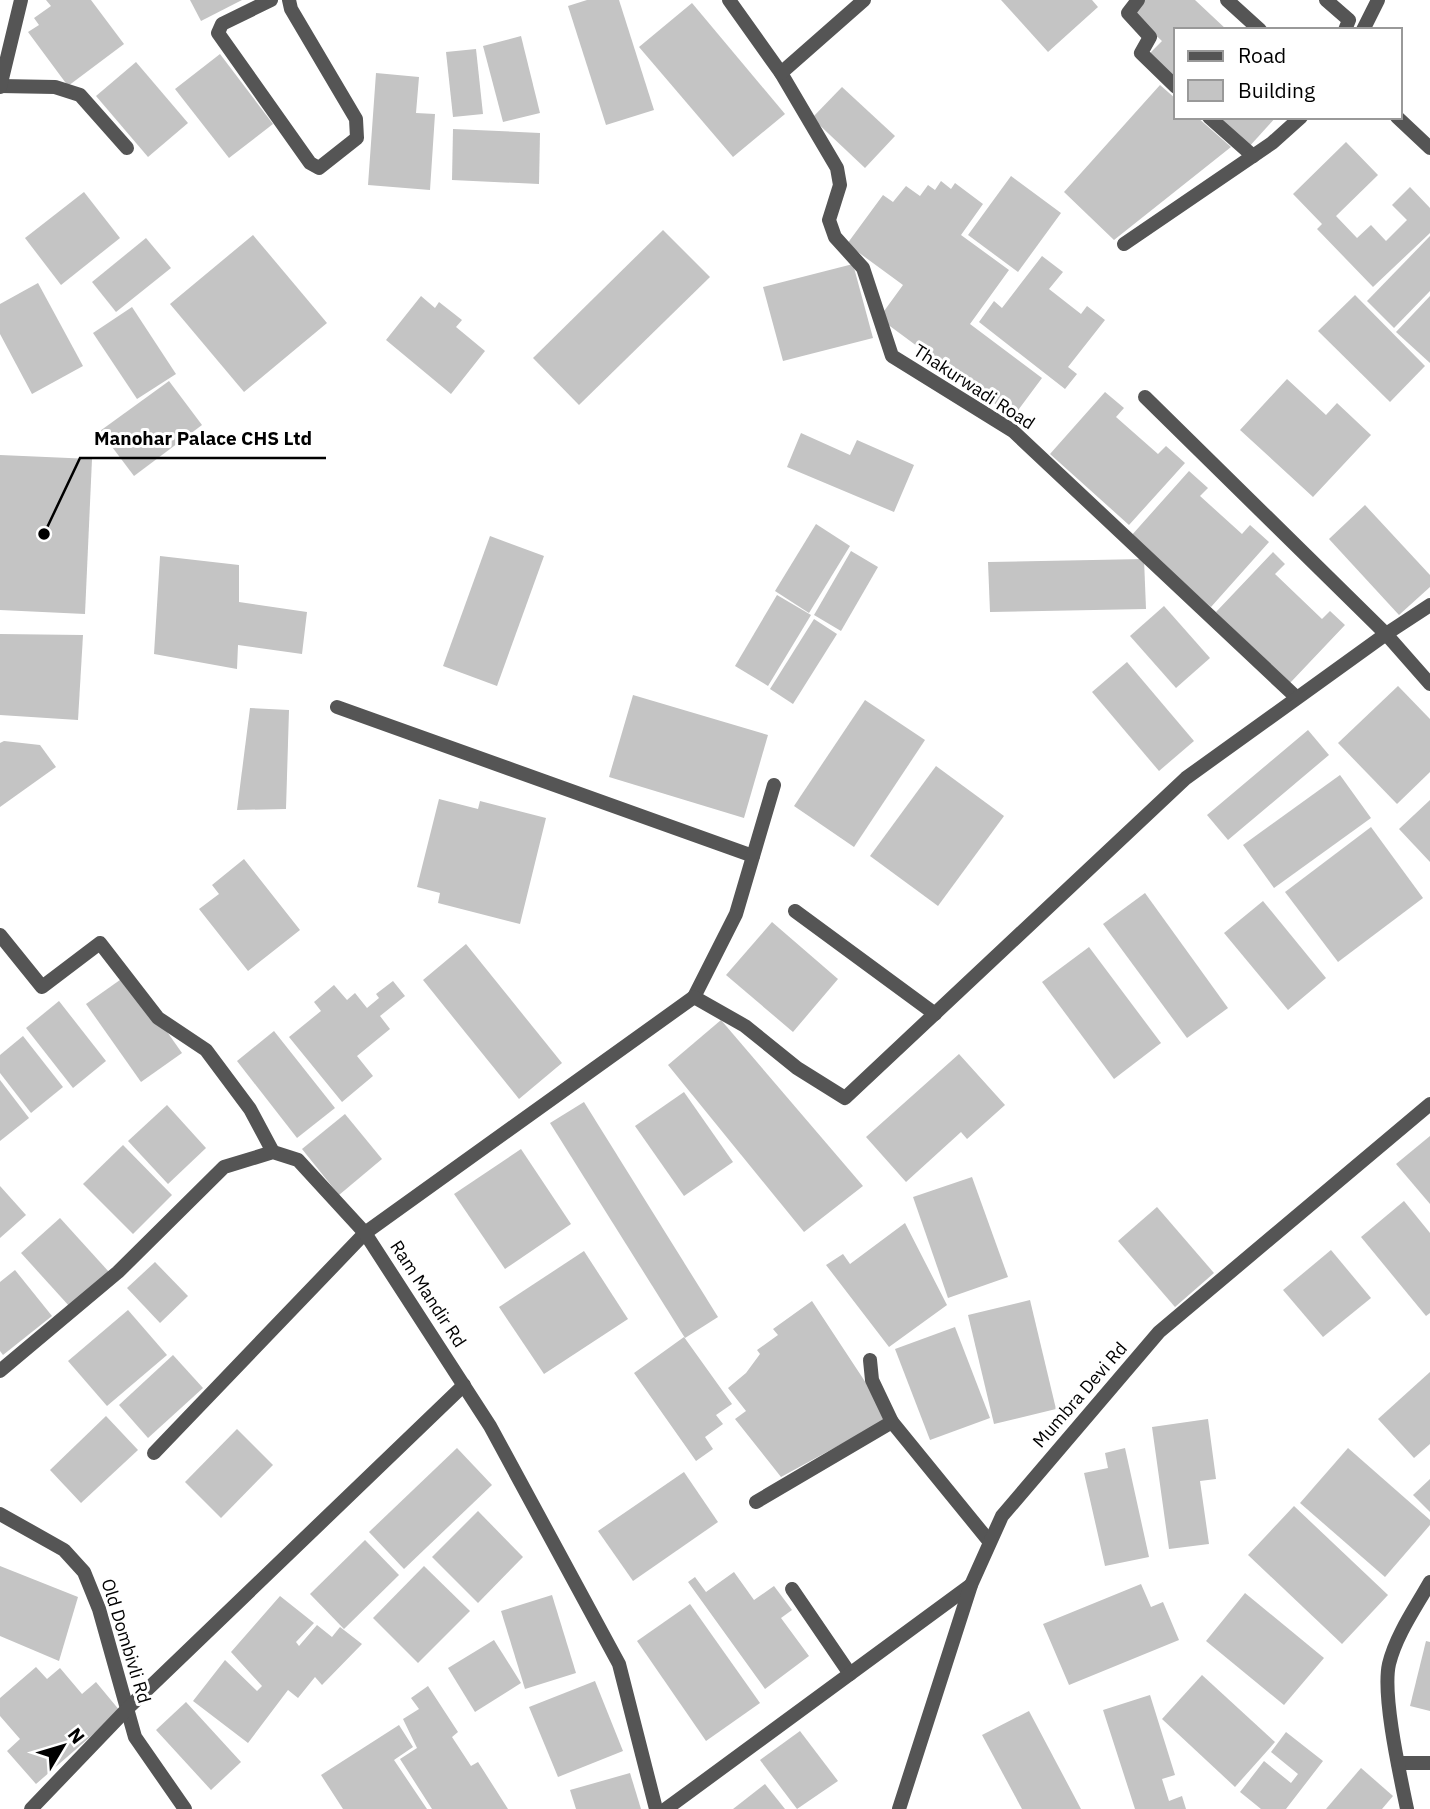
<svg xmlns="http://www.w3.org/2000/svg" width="1430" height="1809" font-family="'IBM Plex Sans',sans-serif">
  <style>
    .building { fill: #c4c4c4 }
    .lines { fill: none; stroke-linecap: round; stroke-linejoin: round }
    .minor { stroke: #555; stroke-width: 14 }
    .tertiary { stroke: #555; stroke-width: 14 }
    .labels { text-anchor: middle; stroke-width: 6; stroke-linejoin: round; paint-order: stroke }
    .street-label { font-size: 18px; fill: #000; stroke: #fff }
    .leader { fill: none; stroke: #000; stroke-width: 2.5 }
    .callout-dot { fill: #000; stroke: #fff; stroke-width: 2.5 }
    .callout-label { font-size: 19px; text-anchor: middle; font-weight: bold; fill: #000; stroke: #fff; stroke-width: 6; stroke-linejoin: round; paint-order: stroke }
  </style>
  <rect width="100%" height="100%" fill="#fff"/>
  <!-- building -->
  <g class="building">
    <path d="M46,0H91L124,44L68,86L28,32L39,25L34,18L51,6Z"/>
    <path d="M190,0H242L201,21Z"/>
    <path d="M587,0H619L654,110L606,125L568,6Z"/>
    <path d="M1001,0H1092L1098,7L1048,52Z"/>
    <path d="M1144,0H1195L1227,30H1176V81L1148,55L1162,41L1132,13Z"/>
    <path d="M692,3L785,114L733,157L639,47Z"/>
    <path d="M521,36L540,113L503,122L483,46Z"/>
    <path d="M476,49L483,114L453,117L446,52Z"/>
    <path d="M220,54L273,124L229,158L175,89Z"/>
    <path d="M136,62L188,123L148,157L96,96Z"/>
    <path d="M376,73L419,77L416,113L435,114L430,190L368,185Z"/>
    <path d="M1160,85L1176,99V117H1197L1231,147L1114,240L1064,192Z"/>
    <path d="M842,87L895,136L865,168L812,118Z"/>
    <path d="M1215,117H1276L1248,148Z"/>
    <path d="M453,129L540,133L539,184L452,180Z"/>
    <path d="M1346,142L1378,175L1336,216L1357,238L1371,225L1386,241L1407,220L1392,205L1410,187L1430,208V233L1373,287L1317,229L1322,224L1293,194Z"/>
    <path d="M1011,176L1061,213L1018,272L968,235Z"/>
    <path d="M941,181L951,189L955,183L983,204L961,235L1009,270L970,324L1042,378L1013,417L879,318L903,285L847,244L883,195L893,202L906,186L920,196L928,185L935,190Z"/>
    <path d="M84,192L120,238L61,285L25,238Z"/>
    <path d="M663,230L710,277L579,405L533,358Z"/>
    <path d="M253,235L327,323L244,392L170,304Z"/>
    <path d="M1430,236V291L1394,328L1367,301Z"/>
    <path d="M146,238L171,268L116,312L92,282Z"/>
    <path d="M1042,256L1063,272L1049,289L1081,314L1087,306L1105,320L1068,367L1077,374L1065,389L979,322L994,301L1002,308Z"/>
    <path d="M853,264L873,338L783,361L763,287Z"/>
    <path d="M38,283L83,366L32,394L0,334V304Z"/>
    <path d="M1355,295L1425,366L1390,402L1318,331Z"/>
    <path d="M421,296L435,308L439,302L462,320L456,327L485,351L451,394L386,340Z"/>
    <path d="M1430,296V363L1396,332Z"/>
    <path d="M132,307L176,374L137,399L93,333Z"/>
    <path d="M1287,379L1326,415L1337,403L1371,435L1313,497L1240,430Z"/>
    <path d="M169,381L202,425L134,476L100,431Z"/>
    <path d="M1105,392L1124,408L1116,417L1158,454L1166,446L1185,463L1129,525L1050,454Z"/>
    <path d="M801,433L850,455L857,440L914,465L894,512L787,467Z"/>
    <path d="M0,455L92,459L85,614L0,610Z"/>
    <path d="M1189,471L1208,488L1200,496L1242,534L1250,525L1269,542L1211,607L1131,536Z"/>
    <path d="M1365,505L1430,575V587L1399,615L1329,539Z"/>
    <path d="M816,524L850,546L809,613L775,591Z"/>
    <path d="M490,536L544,556L497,686L443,666Z"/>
    <path d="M851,551L878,567L841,631L814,615Z"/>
    <path d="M1273,552L1285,564L1275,574L1322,619L1330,611L1345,625L1290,683L1216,612Z"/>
    <path d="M160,556L239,565V602L307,612L302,654L238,645L237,669L154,654Z"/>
    <path d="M1144,559L1146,609L990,612L988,562Z"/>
    <path d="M777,595L811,615L768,686L735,666Z"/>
    <path d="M1164,606L1210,658L1176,688L1130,636Z"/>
    <path d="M814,619L837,634L793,704L770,689Z"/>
    <path d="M0,634L83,635L78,720L0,715Z"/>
    <path d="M1127,662L1194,741L1159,771L1092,692Z"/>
    <path d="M1398,686L1430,719V772L1397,804L1338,743Z"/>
    <path d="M633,695L768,735L744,818L609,777Z"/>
    <path d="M865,700L925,740L854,847L794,806Z"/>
    <path d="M250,708L289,710L286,809L237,810Z"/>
    <path d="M1308,730L1329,755L1228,840L1207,815Z"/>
    <path d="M4,741L40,745L56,767L0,807V743Z"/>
    <path d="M936,766L1004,816L938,906L870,856Z"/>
    <path d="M1340,775L1371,818L1274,888L1243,845Z"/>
    <path d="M439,799L478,809L480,801L546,818L520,924L438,903L440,893L417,887Z"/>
    <path d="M1430,800V862L1399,829Z"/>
    <path d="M1371,827L1423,898L1338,962L1285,892Z"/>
    <path d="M244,859L300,930L248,971L199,909L219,894L212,885Z"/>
    <path d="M1145,893L1228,1008L1187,1038L1103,924Z"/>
    <path d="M1263,901L1326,978L1288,1010L1224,933Z"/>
    <path d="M772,922L838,979L793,1032L726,975Z"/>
    <path d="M466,944L562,1063L519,1099L423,980Z"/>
    <path d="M1089,947L1161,1043L1114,1079L1042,982Z"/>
    <path d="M127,975L182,1053L141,1082L86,1004Z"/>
    <path d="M393,981L405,996L380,1016L390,1029L357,1056L373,1076L342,1102L289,1037L321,1011L314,1002L334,985L347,1000L355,993L367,1008L379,998L376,994Z"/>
    <path d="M59,1001L106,1061L73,1088L26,1028Z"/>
    <path d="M721,1020L863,1186L804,1232L668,1065Z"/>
    <path d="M274,1031L335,1108L297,1138L237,1061Z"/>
    <path d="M23,1036L63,1087L31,1113L0,1073V1055Z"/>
    <path d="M959,1054L1005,1105L967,1139L961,1132L906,1182L866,1137Z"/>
    <path d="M0,1080L29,1118L0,1141Z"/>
    <path d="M684,1092L733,1162L684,1196L635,1126Z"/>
    <path d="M584,1102L718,1317L685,1338L550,1123Z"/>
    <path d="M167,1105L206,1148L168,1184L128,1141Z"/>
    <path d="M345,1114L382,1159L339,1195L302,1149Z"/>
    <path d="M1430,1136V1204L1396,1164Z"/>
    <path d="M123,1145L172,1195L133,1234L83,1184Z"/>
    <path d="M521,1149L571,1224L505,1269L454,1194Z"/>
    <path d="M972,1177L1008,1277L948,1298L913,1197Z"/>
    <path d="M0,1186L26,1215L0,1238Z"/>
    <path d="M1404,1201L1430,1233V1313L1426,1316L1361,1237Z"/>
    <path d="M1157,1207L1214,1273L1175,1307L1118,1241Z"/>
    <path d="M60,1218L109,1272L70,1307L21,1253Z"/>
    <path d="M905,1223L947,1305L889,1347L826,1265L843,1254L850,1264Z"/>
    <path d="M1331,1250L1371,1298L1323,1337L1283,1290Z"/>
    <path d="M584,1251L628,1319L544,1374L499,1307Z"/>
    <path d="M155,1262L188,1296L160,1323L127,1288Z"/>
    <path d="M15,1270L52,1316L3,1355L0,1351V1282Z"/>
    <path d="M1030,1300L1056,1409L994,1424L968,1315Z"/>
    <path d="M812,1301L889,1418L781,1477L735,1419L746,1411L728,1388L746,1373L760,1354L757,1350L778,1335L773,1329Z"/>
    <path d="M128,1310L167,1355L107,1406L68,1361Z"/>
    <path d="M955,1327L990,1418L930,1440L895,1349Z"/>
    <path d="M684,1337L732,1404L716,1415L723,1424L705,1437L713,1449L696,1461L634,1373Z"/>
    <path d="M173,1355L203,1388L148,1438L119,1405Z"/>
    <path d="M1430,1372V1444L1414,1458L1378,1419Z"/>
    <path d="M106,1416L138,1450L81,1503L50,1470Z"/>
    <path d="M1208,1419L1216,1479L1200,1481L1209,1544L1169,1549L1152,1427Z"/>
    <path d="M237,1429L273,1465L221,1518L185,1482Z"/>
    <path d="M457,1448L492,1485L404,1569L369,1532Z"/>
    <path d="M1125,1448L1149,1557L1105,1566L1084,1473L1108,1468L1105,1453Z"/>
    <path d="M1348,1448L1430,1520V1525L1385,1577L1300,1503Z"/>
    <path d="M684,1472L718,1522L633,1581L598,1531Z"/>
    <path d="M1430,1479V1512L1413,1495Z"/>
    <path d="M1294,1506L1388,1595L1342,1644L1248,1555Z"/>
    <path d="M478,1511L523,1557L478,1603L432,1557Z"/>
    <path d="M365,1540L399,1575L344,1629L310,1594Z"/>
    <path d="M0,1566L78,1597L59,1661L0,1636Z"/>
    <path d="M424,1566L470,1611L418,1663L373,1618Z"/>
    <path d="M734,1572L754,1600L774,1586L792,1610L781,1618L809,1656L765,1689L688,1582L695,1577L706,1592Z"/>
    <path d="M1141,1584L1151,1607L1163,1602L1179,1640L1069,1685L1043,1624Z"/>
    <path d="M1245,1593L1324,1658L1284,1705L1206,1641Z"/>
    <path d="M552,1595L576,1673L525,1689L501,1611Z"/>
    <path d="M280,1596L314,1623L296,1642L299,1646L317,1625L332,1637L340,1627L362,1644L322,1685L315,1677L298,1698L288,1690L248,1743L193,1701L225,1660L257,1691L262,1686L231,1652Z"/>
    <path d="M690,1604L760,1703L706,1741L637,1641Z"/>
    <path d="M494,1640L521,1683L475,1712L448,1668Z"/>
    <path d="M1426,1641L1430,1642V1711L1410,1706Z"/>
    <path d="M36,1667L47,1679L60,1668L82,1694L96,1682L120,1711L36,1784L7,1751L20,1739L0,1716V1698Z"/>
    <path d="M1202,1675L1275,1742L1235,1787L1162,1719Z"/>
    <path d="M595,1681L623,1751L558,1777L529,1707Z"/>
    <path d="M428,1686L458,1732L452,1737L471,1766L478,1762L508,1809H432L400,1759L417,1748L403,1719L419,1709L411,1698Z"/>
    <path d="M1150,1695L1175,1775L1162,1779L1169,1801L1182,1796L1186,1809H1135L1103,1710Z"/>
    <path d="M186,1702L241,1762L211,1790L156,1730Z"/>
    <path d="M1029,1711L1081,1809H1022L982,1735Z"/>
    <path d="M399,1725L413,1747L394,1760L427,1809H343L321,1775Z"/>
    <path d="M800,1731L838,1781L797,1809L760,1760Z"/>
    <path d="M1286,1732L1323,1761L1286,1809H1261L1240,1792L1264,1761L1291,1783L1298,1774L1271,1752Z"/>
    <path d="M1361,1768L1393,1796L1382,1809H1326Z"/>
    <path d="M630,1773L641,1809H576L570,1790Z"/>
    <path d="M765,1784L785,1809H733Z"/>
  </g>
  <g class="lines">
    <!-- minor -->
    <g class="minor">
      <path d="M271,0L222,24L218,33L310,163L319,168L357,138L356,119L291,9L289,0"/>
      <path d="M1138,0L1128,13L1150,37L1141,53L1176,87"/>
      <path d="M1227,0L1260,30"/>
      <path d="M1326,0L1349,20L1345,30"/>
      <path d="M1363,30L1378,0"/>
      <path d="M781,73L837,168L840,185L829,220L835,237L863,268L892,356L1013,431L1296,697"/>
      <path d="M0,86L55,87L80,95L127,148"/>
      <path d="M0,87L21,0"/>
      <path d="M1209,117L1253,156"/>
      <path d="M1397,117L1430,148"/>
      <path d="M1124,244L1272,143L1301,117"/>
      <path d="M1430,605L1386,634L1430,684"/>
      <path d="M337,707L753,856"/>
      <path d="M795,911L935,1014"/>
      <path d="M0,935L42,987L100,943L158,1018L206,1050L250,1109L273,1152"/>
      <path d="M694,997L736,914L774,785"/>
      <path d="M870,1360L872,1380L892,1422"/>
      <path d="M154,1453L365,1233L694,997L745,1026L797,1068L845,1098L1186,778L1386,634L1145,397"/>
      <path d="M756,1502L892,1422L989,1541"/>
      <path d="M0,1514L64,1550L84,1572L99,1609L135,1737L185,1809"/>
      <path d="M792,1589L850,1674"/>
      <path d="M1398,1763H1430"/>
      <path d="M31,1809L128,1708L464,1385"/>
      <path d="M666,1809L971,1585"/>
      <path d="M899,1809L971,1585L1002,1516L1159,1332L1430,1104"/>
      <path d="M1407,1809C1400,1775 1382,1695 1389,1664C1396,1635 1416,1607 1430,1582"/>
    </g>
    <!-- tertiary -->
    <g class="tertiary">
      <path d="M729,0L781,73L864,0"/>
      <path d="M0,1371L118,1272L224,1167L273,1152L298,1160L365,1233L490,1426L619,1664L656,1809"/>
    </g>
  </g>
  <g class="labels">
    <!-- street labels -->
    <g class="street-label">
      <text transform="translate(974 387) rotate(33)" y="6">Thakurwadi Road</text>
      <text transform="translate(428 1294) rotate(57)" y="6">Ram Mandir Rd</text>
      <text transform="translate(1080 1395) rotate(-49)" y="6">Mumbra Devi Rd</text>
      <text transform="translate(126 1641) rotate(73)" y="6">Old Dombivli Rd</text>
    </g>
  </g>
  <!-- callouts -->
  <path class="leader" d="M44 534L80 458H326"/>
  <circle class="callout-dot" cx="44" cy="534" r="7"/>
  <g class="callout-label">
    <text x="203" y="445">Manohar Palace CHS Ltd</text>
  </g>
  <!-- legend -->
  <rect x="1174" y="28" width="228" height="91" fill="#ffffff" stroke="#999999" stroke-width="2"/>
  <rect x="1188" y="51" width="35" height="10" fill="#555555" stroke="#999999" stroke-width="2"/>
  <text x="1238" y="63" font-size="21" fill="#000000">Road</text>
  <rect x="1188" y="80" width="35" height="21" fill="#c4c4c4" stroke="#999999" stroke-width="2"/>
  <text x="1238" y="98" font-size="21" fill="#000000">Building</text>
  <!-- north arrow -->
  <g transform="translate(63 1746) rotate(52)" stroke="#ffffff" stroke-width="5" paint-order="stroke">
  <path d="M0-5L12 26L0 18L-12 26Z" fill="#000000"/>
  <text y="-10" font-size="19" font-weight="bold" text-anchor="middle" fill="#000000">N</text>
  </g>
</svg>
